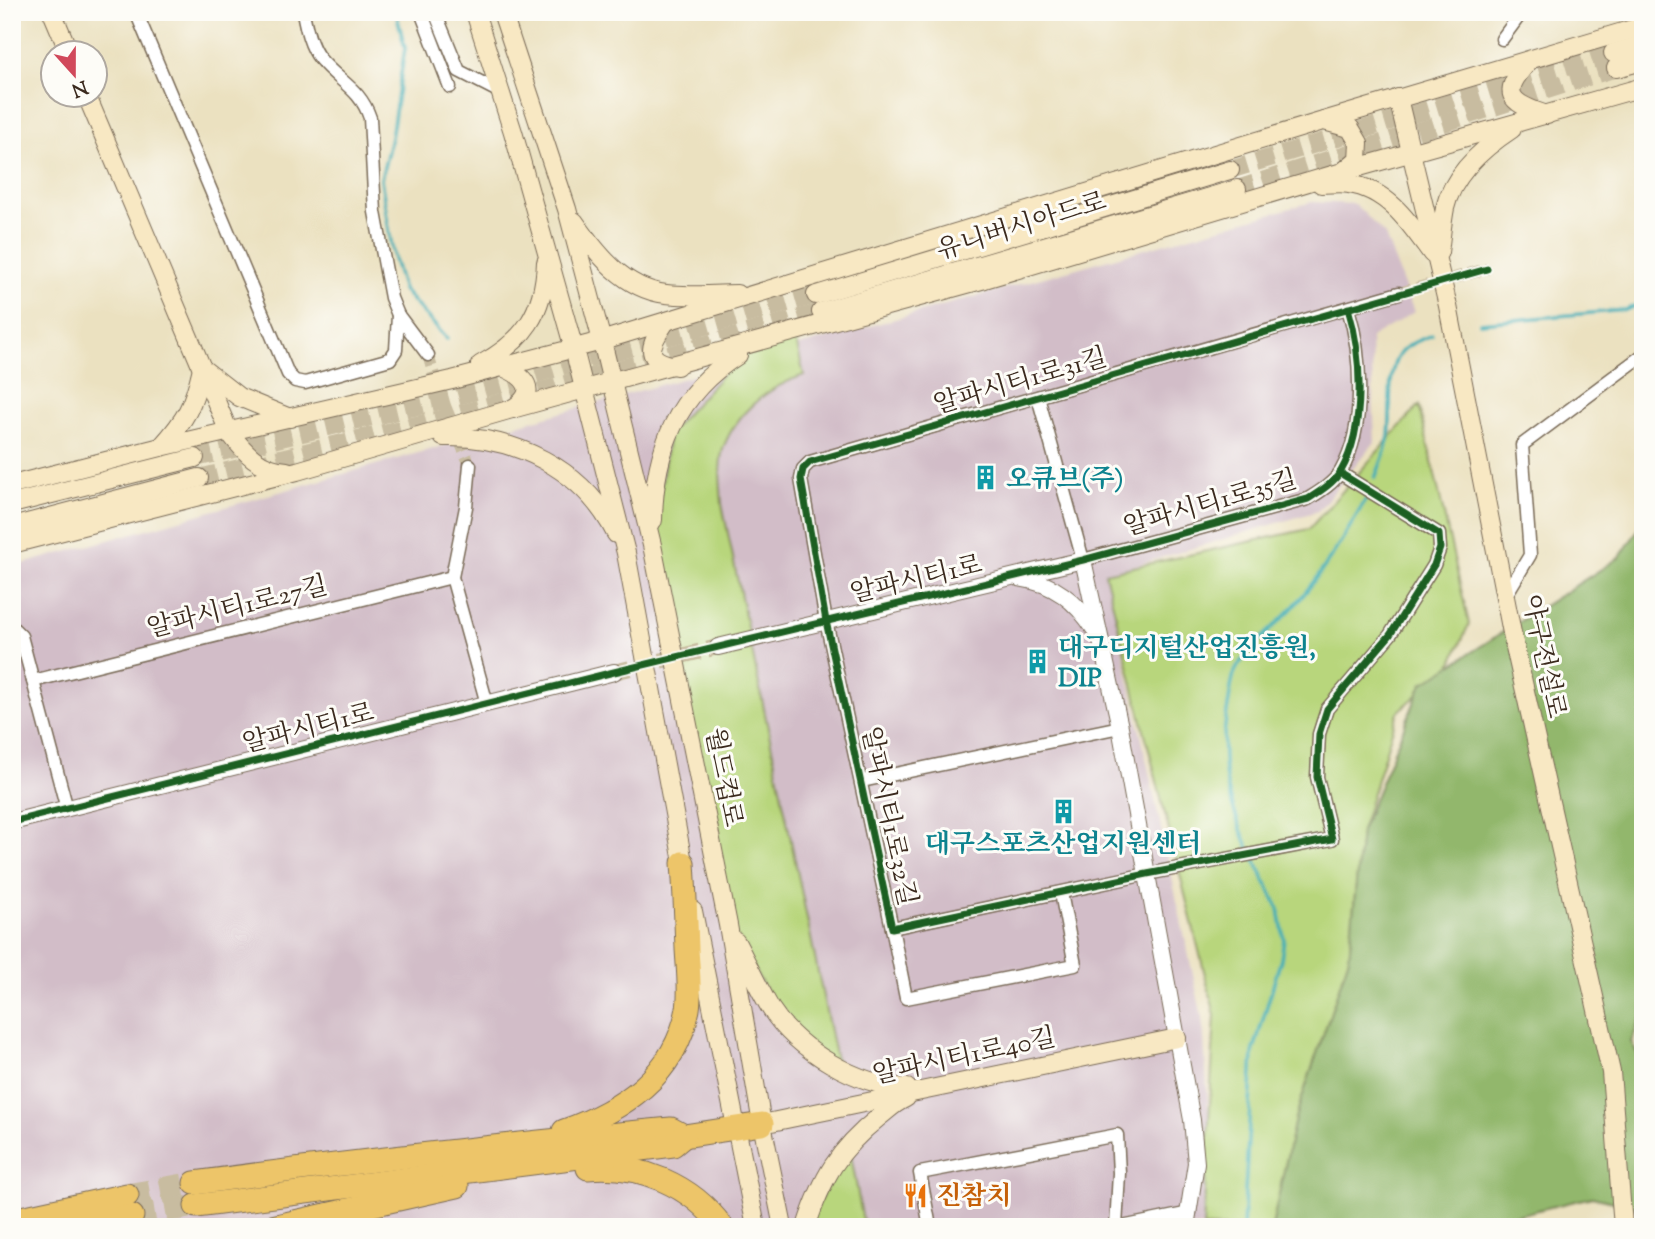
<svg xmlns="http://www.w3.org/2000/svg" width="1655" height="1239" font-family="'Sorts Mill Goudy','Noto Serif KR',serif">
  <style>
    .industrial { fill: #d2bdc8 }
    .green { fill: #b8d67c; stroke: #7a804d; stroke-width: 2 }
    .forest { fill: #92b76c; stroke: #667045; stroke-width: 2 }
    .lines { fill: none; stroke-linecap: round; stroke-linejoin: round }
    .stream { stroke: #3cadb6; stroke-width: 3.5 }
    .minor-tunnel { stroke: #c8bca0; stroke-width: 12; stroke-dasharray: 12 6; stroke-linecap: butt }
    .tertiary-tunnel { stroke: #c8bca0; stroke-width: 16; stroke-dasharray: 16 8; stroke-linecap: butt }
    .secondary-tunnel { stroke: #c8bca0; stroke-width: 18; stroke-dasharray: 18 9; stroke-linecap: butt }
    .motorway-tunnel { stroke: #c8bca0; stroke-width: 23; stroke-dasharray: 23 11; stroke-linecap: butt }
    .minor-casing { stroke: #796a57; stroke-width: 15 }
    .tertiary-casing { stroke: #796a57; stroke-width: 18 }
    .secondary-casing { stroke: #796a57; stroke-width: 20 }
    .motorway-casing { stroke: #796a57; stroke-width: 25 }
    .minor { stroke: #fff; stroke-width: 12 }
    .tertiary { stroke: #fff; stroke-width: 16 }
    .secondary { stroke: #f8e8c3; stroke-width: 18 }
    .motorway { stroke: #edc569; stroke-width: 23 }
    .cycleway-casing { stroke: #fdfcf7; stroke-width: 11 }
    .cycleway { stroke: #1b5e20; stroke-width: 7 }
    .labels { text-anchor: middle; stroke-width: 6; stroke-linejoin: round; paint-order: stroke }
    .street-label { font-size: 26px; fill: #3b2a1e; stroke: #fdfcf7 }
    .culture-label { font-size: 26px; font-weight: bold; fill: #0d838f; stroke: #fdfcf7; text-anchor: start }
    .food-label { font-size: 26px; font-weight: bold; fill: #c56008; stroke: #fdfcf7; text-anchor: start }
  </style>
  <rect width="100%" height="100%" fill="#fdfcf7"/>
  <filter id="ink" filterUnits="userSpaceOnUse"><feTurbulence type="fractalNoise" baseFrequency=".0143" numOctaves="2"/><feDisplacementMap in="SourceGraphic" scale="14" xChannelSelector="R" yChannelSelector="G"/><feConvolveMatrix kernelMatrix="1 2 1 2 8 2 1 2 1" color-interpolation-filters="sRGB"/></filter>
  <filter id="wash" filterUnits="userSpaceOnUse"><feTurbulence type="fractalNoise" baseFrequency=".00686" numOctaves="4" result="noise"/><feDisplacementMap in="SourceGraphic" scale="28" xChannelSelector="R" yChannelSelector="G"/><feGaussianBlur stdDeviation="1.57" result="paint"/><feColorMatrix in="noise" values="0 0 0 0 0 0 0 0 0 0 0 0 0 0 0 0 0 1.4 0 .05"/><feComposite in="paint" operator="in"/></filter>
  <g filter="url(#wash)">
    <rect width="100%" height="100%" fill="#ebe1c0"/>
    <!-- industrial -->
    <path class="industrial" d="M1312,202L1355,204L1385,235L1414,312L1371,338L1375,442L1318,511L1106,574L1203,1021L1212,1171L1203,1227H12V567Z"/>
    <!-- green -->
    <g class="green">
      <path d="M794,333L804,375C768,387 736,412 723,449C718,466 721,487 722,504L837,1065L797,1040L735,940L653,545L669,433L743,352Z"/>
      <path d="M1419,405L1469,624L1451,665L1398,712L1361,831L1349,958L1295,1119L1272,1227H1203L1215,1015L1105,573L1309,529Z"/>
      <path d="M849,1144L864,1227H806Z"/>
    </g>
    <!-- forest -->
    <path class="forest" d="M1643,522V1014L1631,1042L1643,1064V1209L1592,1197L1468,1227H1272L1295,1119L1349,958L1361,831L1422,684L1620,557Z"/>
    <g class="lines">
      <!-- stream -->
      <g class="stream">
        <path d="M396,12L405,48L391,138L381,179L387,218L394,259L403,290L447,339"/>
        <path d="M1480,323L1625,310L1643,303"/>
        <path d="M1375,478C1381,464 1386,451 1389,436C1392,414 1386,372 1399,355C1406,344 1420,340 1432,335"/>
        <path d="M1250,851C1227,799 1217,764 1228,706C1230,696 1231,684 1234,674C1244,650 1277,626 1294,606C1323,573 1345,536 1366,499"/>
        <path d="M1243,1227L1253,1053L1281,959L1284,939L1279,909L1254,858"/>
      </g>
    </g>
  </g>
  <g filter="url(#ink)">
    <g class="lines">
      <!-- minor-tunnel -->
      <g class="minor-tunnel">
        <path d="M1399,293L1487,269"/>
        <path d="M428,355L439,392L470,465"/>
      </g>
      <!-- tertiary-tunnel -->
      <path class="tertiary-tunnel" d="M614,672L718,647"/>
      <!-- secondary-tunnel -->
      <g class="secondary-tunnel">
        <path d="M1230,170L1613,53"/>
        <path d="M1237,189L1616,68"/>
        <path d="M195,458L440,401L816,295"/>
        <path d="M199,478L445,418L821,312"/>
      </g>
      <!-- motorway-tunnel -->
      <g class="motorway-tunnel">
        <path d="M127,1195L195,1183"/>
        <path d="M132,1216L196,1206"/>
      </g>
      <defs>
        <g id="minor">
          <path d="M136,12L288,374L295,381L305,383L390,359L396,350L398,315"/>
          <path d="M303,12C306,28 310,47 320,59C339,82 360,88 370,118L375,212L391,298L398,315L428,355"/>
          <path d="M421,12L450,87"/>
          <path d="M435,12L459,71L496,90L501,96"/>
          <path d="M1502,39L1522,12"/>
          <path d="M1038,397L1083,560L1308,499C1319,492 1334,483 1341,471C1366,428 1362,354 1348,308"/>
          <path d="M470,465L466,507L452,577L487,704"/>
          <path d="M1340,473L1439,534L1440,548L1434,565L1390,635L1327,709L1319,734L1317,777L1332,839L1147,874L892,928L826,621L801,479L803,469L810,462L1399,293"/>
          <path d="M1506,595L1530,555L1522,445L1643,355"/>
          <path d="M12,627L21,636L67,809"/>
          <path d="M33,681L452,577"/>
          <path d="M862,781L1120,727"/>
          <path d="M892,928L906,998L1075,965L1061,893"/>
          <path d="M930,1227L920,1173L1117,1135L1119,1173L1116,1227"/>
          <path d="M1122,1227L1190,1213"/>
        </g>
        <g id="tertiary">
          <path d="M1019,578C1054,583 1076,601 1095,630"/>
          <path d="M718,647L1083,560L1120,727L1192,1120L1196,1163L1186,1227"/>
          <path d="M12,822L614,672"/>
        </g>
        <g id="secondary">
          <path d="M52,12L69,52"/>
          <path d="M475,12L513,132L574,349L626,553L685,873"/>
          <path d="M502,12L567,209L602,341L652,545L728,925L762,1124L783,1227"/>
          <path d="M1613,53L1643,44"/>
          <path d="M1530,60C1500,93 1507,102 1547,115"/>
          <path d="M1616,68L1643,61"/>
          <path d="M86,94L229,432C245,453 259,469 287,471"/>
          <path d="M1398,98L1448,306L1513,638L1611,1072L1623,1227"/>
          <path d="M1324,121L1350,128L1359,143L1358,159L1345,170"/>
          <path d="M1321,184C1330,184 1341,182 1349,184C1388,189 1411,225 1432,254"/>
          <path d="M574,221C597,254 624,289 666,294C689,297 714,294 737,294"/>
          <path d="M1439,252C1441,238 1442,223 1445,208C1453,174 1483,148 1512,129"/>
          <path d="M816,295L1230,170"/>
          <path d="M821,312L1237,189"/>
          <path d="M664,324C649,347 643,361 677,366"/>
          <path d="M480,365C524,341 544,313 546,262"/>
          <path d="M500,366C526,376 540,391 512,409"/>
          <path d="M202,368L239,397L290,418"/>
          <path d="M443,437C514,435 583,468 616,534"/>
          <path d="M161,447C187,418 193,406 202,368"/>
          <path d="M12,485L161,447L452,380L594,343L1323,121L1643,26"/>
          <path d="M12,504L195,458"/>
          <path d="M653,520C654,450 677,393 738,355"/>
          <path d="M12,527L199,478"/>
          <path d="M12,544L297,471L512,409L985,279L1342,172L1643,87"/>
          <path d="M693,911L756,1227"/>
          <path d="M736,942C748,964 758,988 771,1009C798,1051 857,1085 907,1088"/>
          <path d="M762,1124L1177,1038"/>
          <path d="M806,1227C822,1178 838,1150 879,1117C888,1110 896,1102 906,1098"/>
        </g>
        <g id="motorway">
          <path d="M564,1131C623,1110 675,1076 688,1009C691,990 688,968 687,949C686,921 685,892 683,863"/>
          <path d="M588,1168C639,1163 692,1185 722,1227"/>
          <path d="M195,1183C353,1161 512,1144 671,1129L684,1136L762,1124"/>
          <path d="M196,1206L673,1145L684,1136"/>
          <path d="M12,1220L127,1195"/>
          <path d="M67,1227L132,1216"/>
          <path d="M272,1227L457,1186"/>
        </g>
      </defs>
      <!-- minor casing -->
      <use href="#minor" class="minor-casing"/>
      <!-- tertiary casing -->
      <use href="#tertiary" class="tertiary-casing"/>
      <!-- secondary casing -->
      <use href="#secondary" class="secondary-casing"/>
      <!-- motorway casing -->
      <use href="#motorway" class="motorway-casing"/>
      <!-- minor -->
      <use href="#minor" class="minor"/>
      <!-- tertiary -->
      <use href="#tertiary" class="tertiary"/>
      <!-- secondary -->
      <use href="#secondary" class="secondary"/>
      <!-- motorway -->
      <use href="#motorway" class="motorway"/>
      <defs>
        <g id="cycleway">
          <path d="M1340,473L1439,534L1440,548L1434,565L1390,635L1327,709L1319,734L1317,777L1332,839L1147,874L892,928L826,621L801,479L803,469L810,462L1487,269"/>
          <path d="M12,822L614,672L1083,560L1308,499C1319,492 1334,483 1341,471C1366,428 1362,354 1348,308"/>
        </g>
      </defs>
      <!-- cycleway casing -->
      <use href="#cycleway" class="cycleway-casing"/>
      <!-- cycleway -->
      <use href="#cycleway" class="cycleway"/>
    </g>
  </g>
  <!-- icons -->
  <defs>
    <symbol id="building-bare" viewBox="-9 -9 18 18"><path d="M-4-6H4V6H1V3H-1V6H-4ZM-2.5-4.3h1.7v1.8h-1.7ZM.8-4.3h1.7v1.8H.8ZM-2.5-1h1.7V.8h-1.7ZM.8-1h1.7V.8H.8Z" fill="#0f9aa8" stroke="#fdfcf7" stroke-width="2.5" paint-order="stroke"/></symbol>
    <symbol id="restaurant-bare" viewBox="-9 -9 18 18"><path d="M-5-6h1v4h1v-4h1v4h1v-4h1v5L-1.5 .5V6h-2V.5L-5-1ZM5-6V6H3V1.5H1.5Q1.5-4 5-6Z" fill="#e8710a" stroke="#fdfcf7" stroke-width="2.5" paint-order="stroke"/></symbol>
  </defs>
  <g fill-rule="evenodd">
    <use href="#building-bare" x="968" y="460" width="35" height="35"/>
    <use href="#building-bare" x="1020" y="644" width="35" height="35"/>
    <use href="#building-bare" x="1046" y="794" width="35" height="35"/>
    <use href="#restaurant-bare" x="898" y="1178" width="35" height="35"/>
  </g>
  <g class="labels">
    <!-- street labels -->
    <g class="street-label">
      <text transform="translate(1021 225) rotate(-17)" y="9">유니버시아드로</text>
      <text transform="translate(1020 380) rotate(-16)" y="9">알파시티1로31길</text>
      <text transform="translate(1210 502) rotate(-16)" y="9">알파시티1로35길</text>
      <text transform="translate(916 578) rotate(-13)" y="9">알파시티1로</text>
      <text transform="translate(237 606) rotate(-14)" y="9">알파시티1로27길</text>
      <text transform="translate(1545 656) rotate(78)" y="9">야구전설로</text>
      <text transform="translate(308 727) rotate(-14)" y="9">알파시티1로</text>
      <text transform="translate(725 777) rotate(79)" y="9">월드컵로</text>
      <text transform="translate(890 816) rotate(78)" y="9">알파시티1로32길</text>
      <text transform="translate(964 1055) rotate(-12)" y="9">알파시티1로40길</text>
    </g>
    <!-- culture labels -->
    <g class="culture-label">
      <text x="1006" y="487">오큐브(주)</text>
      <text x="1058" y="656">대구디지털산업진흥원,<tspan x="1058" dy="30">DIP</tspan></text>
      <text x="1063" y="852" text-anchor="middle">대구스포츠산업지원센터</text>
    </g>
    <!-- food labels -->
    <g class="food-label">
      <text x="936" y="1204">진참치</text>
    </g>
  </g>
  <!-- margin -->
  <rect width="1655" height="1239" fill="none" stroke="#fdfcf7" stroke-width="42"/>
  <!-- north arrow -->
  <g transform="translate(74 74) rotate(159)"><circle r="33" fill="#fdfcf7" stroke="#afa8a0" stroke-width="2"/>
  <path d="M0-5L12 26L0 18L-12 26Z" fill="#d1495b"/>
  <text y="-10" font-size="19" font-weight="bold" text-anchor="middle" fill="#3b2a1e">N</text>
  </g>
</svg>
